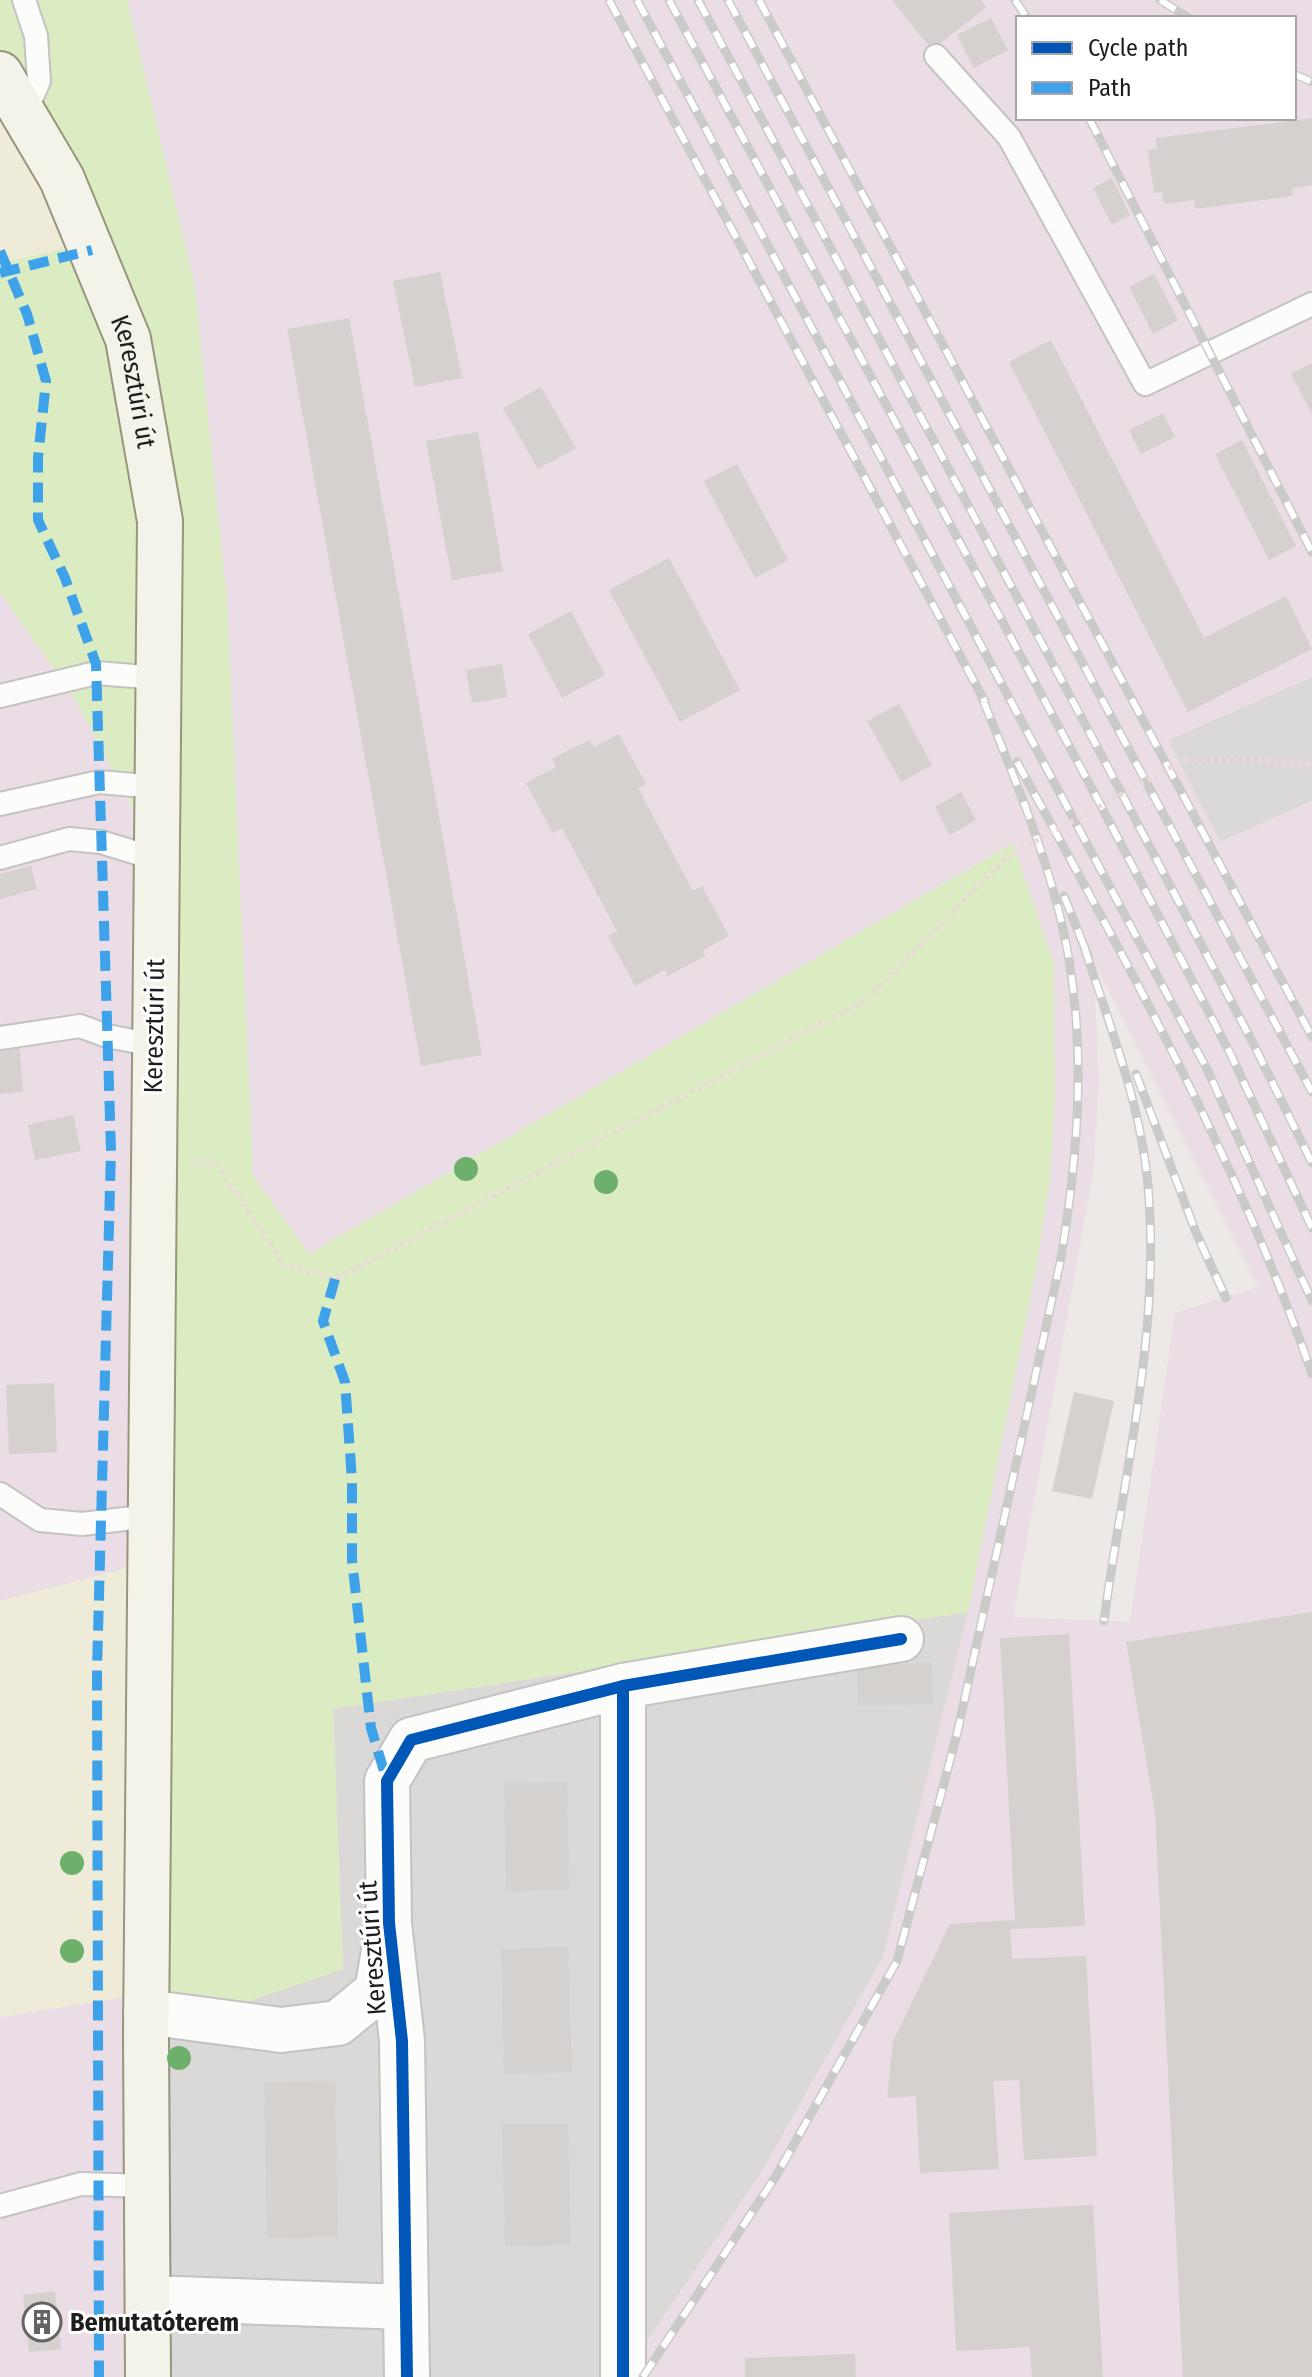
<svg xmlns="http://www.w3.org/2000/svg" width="1312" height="2377" font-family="'Fira Sans Condensed',sans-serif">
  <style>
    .residential { fill: #dbd9d7 }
    .industrial { fill: #eadde6; fill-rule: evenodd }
    .farmland { fill: #eeecd8 }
    .grass { fill: #dbebc2 }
    .building { fill: #d4d1cf }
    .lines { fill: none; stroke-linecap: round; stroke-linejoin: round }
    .service-casing { stroke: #c4c3c2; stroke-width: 26 }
    .minor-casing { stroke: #c4c3c2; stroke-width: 48 }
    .secondary-casing { stroke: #96967d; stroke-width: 48 }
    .path { stroke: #ebd9d8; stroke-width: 5; stroke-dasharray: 4 4; stroke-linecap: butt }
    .service { stroke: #fcfcfb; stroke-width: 22 }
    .minor { stroke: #fcfcfb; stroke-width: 44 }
    .secondary { stroke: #f4f3e9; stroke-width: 44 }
    .rail-casing { stroke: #cacac9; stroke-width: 9 }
    .rail { stroke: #fff; stroke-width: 6; stroke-dasharray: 18; stroke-linecap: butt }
    .path-bridge { stroke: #ebd9d8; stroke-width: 5; stroke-dasharray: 4 4; stroke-linecap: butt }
    .quiet { stroke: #3da2ea; stroke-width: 10; stroke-dasharray: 20 10; stroke-linecap: butt }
    .cycleway-casing { stroke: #fff; stroke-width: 17 }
    .cycleway { stroke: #0057b8; stroke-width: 12 }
    .tree { fill: #6db06c }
    .labels { text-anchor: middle; stroke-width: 6; stroke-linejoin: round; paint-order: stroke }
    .street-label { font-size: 26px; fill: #1d1d1d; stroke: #fff }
    .poi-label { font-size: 26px; font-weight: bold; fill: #1d1d1d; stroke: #fff; text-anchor: start }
  </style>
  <rect width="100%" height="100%" fill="#ece9e6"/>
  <!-- residential -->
  <g class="residential">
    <path d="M1312,677V801L1220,842L1168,740Z"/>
    <path d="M968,1612L883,1957L764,2168L623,2377H155L150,1993L343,1969L333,1709Z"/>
  </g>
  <!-- industrial -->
  <g class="industrial">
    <path d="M127,0H1312V677L1168,740L1220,842L1312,801V2377H623L764,2168L883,1957L968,1612L1037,1265L1050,1177L1055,1091L1012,843L309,1254L253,1175L227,600L194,282ZM1018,18H1294V118H1018ZM1093,960L1258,1287L1175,1313L1130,1622L1013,1617L1093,1173L1099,1082Z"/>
    <path d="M0,592L76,701L148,838L139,1565L0,1601Z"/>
    <path d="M150,1993L155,2377H0V2017Z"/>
  </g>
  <!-- farmland -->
  <g class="farmland">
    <path d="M0,108L80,246L0,263Z"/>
    <path d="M139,1565L150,1993L0,2017V1601Z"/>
  </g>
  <!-- grass -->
  <path class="grass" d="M0,0H127L194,282L227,600L253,1175L309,1254L1013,843L1054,964L1055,1091L1050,1177L1037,1265L968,1612L333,1709L343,1969L241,2004L150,1993L148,838L76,701L0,592V263L79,246L0,108Z"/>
  <!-- building -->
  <g class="building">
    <path d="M892,0H981L986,7L932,50Z"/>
    <path d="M991,18L1008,50L974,68L957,35Z"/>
    <path d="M1312,118V185L1292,188L1293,196L1196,209L1194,200L1164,204L1162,192L1154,193L1148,150L1157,149L1156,138Z"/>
    <path d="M1112,178L1130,215L1112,225L1093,188Z"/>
    <path d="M440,272L462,378L415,387L393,281Z"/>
    <path d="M1154,274L1178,320L1153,334L1129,287Z"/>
    <path d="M349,318L482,1055L421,1066L287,329Z"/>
    <path d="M1051,340L1204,638L1286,596L1312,649L1188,712L1009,362Z"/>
    <path d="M1312,363V414L1291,374Z"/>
    <path d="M541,387L576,448L538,469L503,408Z"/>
    <path d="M1163,413L1175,437L1141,454L1129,430Z"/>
    <path d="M478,432L503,571L452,580L426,441Z"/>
    <path d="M1242,440L1296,546L1269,560L1215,454Z"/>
    <path d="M737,464L788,560L755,578L704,481Z"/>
    <path d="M669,558L740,690L680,722L609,590Z"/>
    <path d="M571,611L605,675L562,698L528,634Z"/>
    <path d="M502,664L507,697L472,703L466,670Z"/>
    <path d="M899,704L932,765L901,782L867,721Z"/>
    <path d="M619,734L646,784L638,788L693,891L702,886L729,936L703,950L705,956L668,976L665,970L635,986L608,936L617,931L562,828L553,833L526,783L556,767L552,759L589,740L594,747Z"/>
    <path d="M961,792L976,820L950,835L935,807Z"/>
    <path d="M31,866L37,889L0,899V874Z"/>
    <path d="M19,1042L23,1092L0,1094V1044Z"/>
    <path d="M73,1115L81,1151L35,1160L28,1125Z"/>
    <path d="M54,1383L57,1452L9,1454L6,1385Z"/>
    <path d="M1074,1392L1114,1401L1092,1499L1052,1491Z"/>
    <path d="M1312,1612V2377H1183L1155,1812L1126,1642Z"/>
    <path d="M1069,1634L1085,1926L1010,1929L1012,1959L1086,1956L1097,2156L1024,2160L1019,2080L993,2081L999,2169L920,2173L916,2096L887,2098L893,2041L950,1924L1015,1920L1000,1638Z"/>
    <path d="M932,1663L933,1704L858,1705L857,1665Z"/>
    <path d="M567,1782L569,1890L506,1891L504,1783Z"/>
    <path d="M568,1947L572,2072L504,2074L501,1949Z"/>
    <path d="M335,2081L338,2237L267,2238L264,2082Z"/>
    <path d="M502,2124H568L571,2245L505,2246Z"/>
    <path d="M1093,2205L1103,2377H1032L1030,2347L956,2351L949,2213Z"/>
    <path d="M55,2291L61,2349L29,2352L23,2295Z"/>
    <path d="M855,2354L856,2377H745V2358Z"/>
  </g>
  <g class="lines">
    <defs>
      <g id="service">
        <path d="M24,0L36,36L39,81L24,115"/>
        <path d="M936,56L1009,137L1145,384L1312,304"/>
        <path d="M0,696L96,673L159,678"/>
        <path d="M0,804L99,782L157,787"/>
        <path d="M0,858L69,839L101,842L156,859"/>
        <path d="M0,1038L80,1026L107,1036L154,1045"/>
        <path d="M0,1494L40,1520L82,1524L150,1516"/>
        <path d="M0,2206L81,2184L147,2186"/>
      </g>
      <g id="minor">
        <path d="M623,1686V2377"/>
        <path d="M146,2012L281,2030L338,2023L377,1991L385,1945"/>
        <path d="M148,2298L406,2307"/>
        <path d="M407,2377L402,2041L389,1923L387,1781L411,1740L623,1686L901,1639"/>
      </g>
      <g id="secondary">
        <path id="s1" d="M0,74L62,179L128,339L160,521L146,2036L148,2377"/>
      </g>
    </defs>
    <!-- service casing -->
    <use href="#service" class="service-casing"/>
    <!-- minor casing -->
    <use href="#minor" class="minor-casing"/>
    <!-- secondary casing -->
    <use href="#secondary" class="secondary-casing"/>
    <!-- path -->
    <g class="path">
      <path d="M1186,759L1312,763"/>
      <path d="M193,1160L218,1165L284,1265L335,1279L863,1002L1007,857"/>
    </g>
    <!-- service -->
    <use href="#service" class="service"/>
    <!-- minor -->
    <use href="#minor" class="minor"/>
    <!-- secondary -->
    <use href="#secondary" class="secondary"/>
    <defs>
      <g id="rail">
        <path d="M609,0L985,702"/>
        <path d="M637,0L1208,1071L1312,1301"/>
        <path d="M669,0L1098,800L1230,1053L1312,1228"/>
        <path d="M698,0L1093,739L1253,1043L1312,1163"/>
        <path d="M728,0L1312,1092"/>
        <path d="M759,0L1312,1037"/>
        <path d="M1015,0L1027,18"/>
        <path d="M1160,0L1189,18"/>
        <path d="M1294,74L1312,82"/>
        <path d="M1089,118L1312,552"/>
        <path d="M1017,762C1125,959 1238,1160 1312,1374"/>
        <path d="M1064,896L1088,956"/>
        <path d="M1084,946C1109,1024 1141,1104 1148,1186C1161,1334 1123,1475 1104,1621"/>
        <path d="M1136,1074L1197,1235L1226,1298"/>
        <path d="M643,2377L776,2176L897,1961L957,1734L1060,1263C1077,1164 1086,1060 1069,960C1054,869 1015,780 981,695"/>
      </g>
    </defs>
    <!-- rail casing -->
    <use href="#rail" class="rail-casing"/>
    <!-- rail -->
    <use href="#rail" class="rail"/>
    <!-- path-bridge -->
    <path class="path-bridge" d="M1007,857L1186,759"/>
    <!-- quiet -->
    <g class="quiet">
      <path d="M0,251L27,314L46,381L38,458V520L65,578L96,664L111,1151L97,1670L99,2377"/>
      <path d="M0,273L92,250"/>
      <path d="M335,1279L323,1321L345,1382L352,1480V1560L371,1728L387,1781"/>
    </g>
    <defs>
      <g id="cycleway">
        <path d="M623,1686V2377"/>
        <path d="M407,2377L402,2041L389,1923L387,1781L411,1740L623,1686L901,1639"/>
      </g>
    </defs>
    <!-- cycleway casing -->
    <use href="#cycleway" class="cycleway-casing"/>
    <!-- cycleway -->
    <use href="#cycleway" class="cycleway"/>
  </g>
  <!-- trees -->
  <g class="tree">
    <circle cx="466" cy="1169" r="12"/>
    <circle cx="606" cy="1182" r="12"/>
    <circle cx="72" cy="1863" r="12"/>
    <circle cx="72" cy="1951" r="12"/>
    <circle cx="179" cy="2058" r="12"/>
  </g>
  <!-- icons -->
  <defs>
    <symbol id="building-ring" viewBox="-11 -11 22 22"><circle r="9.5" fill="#fff" stroke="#656463" stroke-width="1.5"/><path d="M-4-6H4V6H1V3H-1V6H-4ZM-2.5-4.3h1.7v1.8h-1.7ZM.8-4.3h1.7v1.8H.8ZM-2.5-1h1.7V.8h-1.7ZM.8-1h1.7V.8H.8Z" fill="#656463"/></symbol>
  </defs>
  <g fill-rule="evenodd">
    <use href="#building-ring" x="20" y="2300" width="44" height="44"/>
  </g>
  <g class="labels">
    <!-- street labels -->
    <g class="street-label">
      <text dy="9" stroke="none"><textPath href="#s1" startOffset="338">Keresztúri út</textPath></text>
      <text transform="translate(154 1026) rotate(-89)" y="9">Keresztúri út</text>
      <text transform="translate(372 1948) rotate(-94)" y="9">Keresztúri út</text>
    </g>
    <!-- poi labels -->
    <g class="poi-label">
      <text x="70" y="2331">Bemutatóterem</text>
    </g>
  </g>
  <!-- legend -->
  <rect x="1016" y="16" width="280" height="104" fill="#ffffff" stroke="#a5a5a5" stroke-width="2"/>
  <rect x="1032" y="42" width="40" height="12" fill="#0057b8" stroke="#a5a5a5" stroke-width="2"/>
  <text x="1088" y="56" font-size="24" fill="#1d1d1d">Cycle path</text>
  <rect x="1032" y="82" width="40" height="12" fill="#3da2ea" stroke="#a5a5a5" stroke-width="2"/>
  <text x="1088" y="96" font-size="24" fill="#1d1d1d">Path</text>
</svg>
